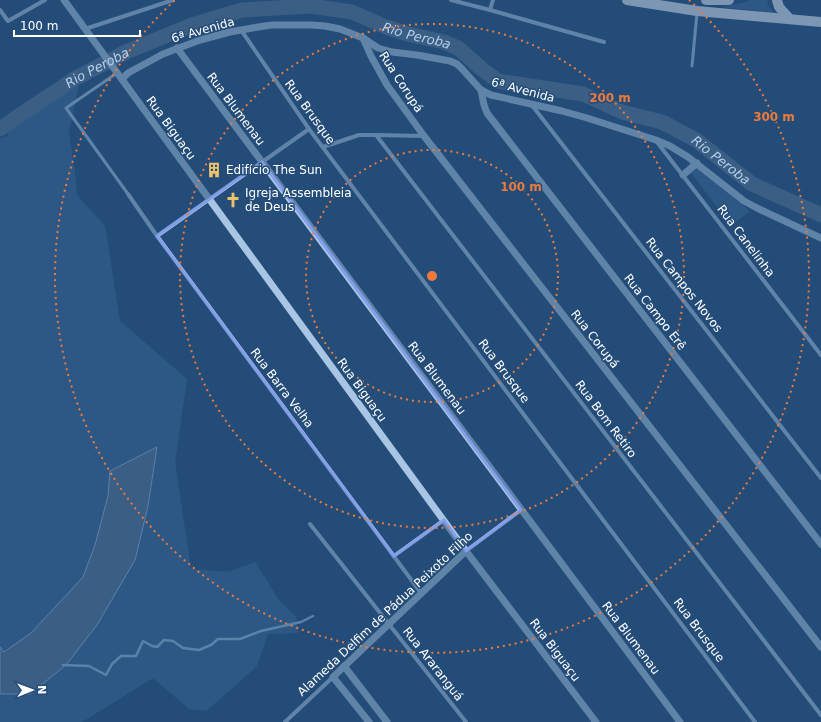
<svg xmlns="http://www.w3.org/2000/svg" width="821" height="722" font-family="'DejaVu Sans',sans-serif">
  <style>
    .green { fill: #396796 }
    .water { fill: #577494; stroke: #9cc1e4 }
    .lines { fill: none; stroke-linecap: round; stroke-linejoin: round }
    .stream { stroke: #9cc1e4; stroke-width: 2.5 }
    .river { stroke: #577494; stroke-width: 15 }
    .service { stroke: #a8c5e3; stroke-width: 3 }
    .minor { stroke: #a8c5e3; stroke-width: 4 }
    .tertiary { stroke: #a8c5e3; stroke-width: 7 }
    .primary { stroke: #e7f0fc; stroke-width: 10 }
    .marked { fill: none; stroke: #839eea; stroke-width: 3; stroke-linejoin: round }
    .ring { fill: none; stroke: #ed7a3d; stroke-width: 2; stroke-dasharray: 2 4 }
    .labels { text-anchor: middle; stroke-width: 3; stroke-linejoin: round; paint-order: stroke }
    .street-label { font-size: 12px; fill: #fff; stroke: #254d79 }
    .poi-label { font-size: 12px; fill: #fff; stroke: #254d79; text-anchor: start }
    .water-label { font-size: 13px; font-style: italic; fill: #b3cfeb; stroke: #254d79 }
    .centre { fill: #ed7a3d; stroke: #254d79; stroke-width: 2 }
    .ring-label { font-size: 12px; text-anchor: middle; font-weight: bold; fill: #ed7a3d; stroke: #254d79; stroke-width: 3; stroke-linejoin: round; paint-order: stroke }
  </style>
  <rect width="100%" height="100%" fill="#254d79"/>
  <!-- green -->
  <g class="green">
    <path d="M749,0H768L767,4L774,13L722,7L746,2Z"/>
    <path d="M79,83L69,132L75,173L77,195L105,226L120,321L187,379L175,462L191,569L229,572L255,562L279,600L296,617L298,633L268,634L257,666L206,711L189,709L153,678L82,722H0V694H30L97,625L135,560L148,506L157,448L110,471L108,496L95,545L83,577L31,633L4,652L0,647V139L8,136V124Z"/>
    <path d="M696,167L750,211L731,225L691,173Z"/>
  </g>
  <!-- water -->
  <path class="water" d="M157,447L148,506L135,560L97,625L66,665L30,694H0V647L4,652L31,633L83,577L95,545L108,496L110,471Z"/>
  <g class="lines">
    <!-- stream -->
    <path class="stream" d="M63,665L89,666L106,675L112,664L121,656H136L143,641L152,646L157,647L164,640L173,641L183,648L199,650L211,645L218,639H240L261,631L301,622L313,616"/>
    <!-- river -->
    <path class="river" id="s1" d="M0,129L14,119L76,78L126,52L192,25L242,10L311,6L352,12L386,27L408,34L444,42L458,48L483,70L498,81L583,94L622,112L662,122L696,140L752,184L821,215"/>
    <!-- service -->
    <g class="service">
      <path d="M692,66L697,13"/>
      <path d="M117,73L66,108L128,194"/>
    </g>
    <!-- minor -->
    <g class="minor">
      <path d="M451,0L490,10L604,42"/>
      <path d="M0,10L8,21L45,0"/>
      <path d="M490,10L493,0"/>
      <path d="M85,29L173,0"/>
      <path d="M241,30L309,129L755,722"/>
      <path d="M531,104L821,478"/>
      <path d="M376,135L821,715"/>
      <path d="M657,142L821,355"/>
      <path d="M323,147L359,135H376L424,136"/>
      <path d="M128,194L157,236L421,593"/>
      <path d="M157,236L309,129"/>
      <path d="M310,524L466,722"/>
      <path d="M466,551L521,510"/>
      <path d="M394,556L444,520"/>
      <path d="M285,722L333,677"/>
    </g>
    <!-- tertiary -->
    <g class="tertiary">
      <path d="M64,0L466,551L596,722"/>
      <path d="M363,38L371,56L387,85L424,136L821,647"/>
      <path d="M177,48L680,722"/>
      <path d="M122,79L128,73L163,54L200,40L230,32L258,27L272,25H312L325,26L340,29L363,38L378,48L392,52L417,55L450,61L457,64L463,70L481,90L491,95L562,111L587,118L656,140L670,146L688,157L744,201L757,208L821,238"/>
      <path d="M481,90L484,105L487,113L821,544"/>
      <path d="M683,175L697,163"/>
      <path d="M344,666L387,722"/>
      <path d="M369,722L333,677L466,551"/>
    </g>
    <!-- primary -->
    <g class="primary">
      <path d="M627,0L697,11L821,22"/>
      <path d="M706,0H729"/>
      <path d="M777,0L779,7L789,18"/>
    </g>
  </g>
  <!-- marked area -->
  <path d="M0 0H821V722H0ZM262,162L521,510L466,551L444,520L394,556L157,236Z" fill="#254d79" fill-opacity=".55" fill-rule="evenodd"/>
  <path class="marked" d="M262,162L521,510L466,551L444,520L394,556L157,236Z"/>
  <!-- distance rings -->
  <g class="ring">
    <circle cx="432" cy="276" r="126"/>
    <circle cx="432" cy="276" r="252"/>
    <path d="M689 0A377 377 0 1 1 175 0"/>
  </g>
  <!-- icons -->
  <defs>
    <symbol id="building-bare" viewBox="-9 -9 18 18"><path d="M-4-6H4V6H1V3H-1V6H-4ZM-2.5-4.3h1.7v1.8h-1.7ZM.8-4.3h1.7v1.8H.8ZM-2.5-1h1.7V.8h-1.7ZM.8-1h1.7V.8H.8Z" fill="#edc26d" stroke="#254d79" stroke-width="2.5" paint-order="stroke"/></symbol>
    <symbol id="church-bare" viewBox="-9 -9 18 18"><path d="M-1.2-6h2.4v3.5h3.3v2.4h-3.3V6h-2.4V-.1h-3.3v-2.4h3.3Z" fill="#edc26d" stroke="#254d79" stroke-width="2.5" paint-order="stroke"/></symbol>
  </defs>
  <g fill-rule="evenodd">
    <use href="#building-bare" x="203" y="159" width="22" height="22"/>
    <use href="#church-bare" x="222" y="189" width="22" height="22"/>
  </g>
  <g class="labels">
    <!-- street labels -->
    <g class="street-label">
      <text transform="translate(203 30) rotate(-16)" y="4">6ª Avenida</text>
      <text transform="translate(401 82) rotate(57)" y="4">Rua Corupá</text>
      <text transform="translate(523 90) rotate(15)" y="4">6ª Avenida</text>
      <text transform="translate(236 109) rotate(53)" y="4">Rua Blumenau</text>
      <text transform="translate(310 112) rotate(54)" y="4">Rua Brusque</text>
      <text transform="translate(171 128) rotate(54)" y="4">Rua Biguaçu</text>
      <text transform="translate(746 241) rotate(53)" y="4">Rua Canelinha</text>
      <text transform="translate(684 285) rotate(52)" y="4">Rua Campos Novos</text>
      <text transform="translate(655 312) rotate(52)" y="4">Rua Campo Erê</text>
      <text transform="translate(595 339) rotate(52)" y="4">Rua Corupá</text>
      <text transform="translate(504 371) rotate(53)" y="4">Rua Brusque</text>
      <text transform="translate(437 378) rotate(53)" y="4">Rua Blumenau</text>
      <text transform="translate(282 388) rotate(53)" y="4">Rua Barra Velha</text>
      <text transform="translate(362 390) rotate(54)" y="4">Rua Biguaçu</text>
      <text transform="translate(606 419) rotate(53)" y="4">Rua Bom Retiro</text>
      <text transform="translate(385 614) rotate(-43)" y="4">Alameda Delfim de Pádua Peixoto Filho</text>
      <text transform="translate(699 630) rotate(53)" y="4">Rua Brusque</text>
      <text transform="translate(631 638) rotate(53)" y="4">Rua Blumenau</text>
      <text transform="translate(555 650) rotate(53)" y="4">Rua Biguaçu</text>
      <text transform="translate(433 664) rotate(52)" y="4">Rua Araranguá</text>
    </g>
    <!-- poi labels -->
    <g class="poi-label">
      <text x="226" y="174">Edifício The Sun</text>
      <text x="245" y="197">Igreja Assembleia<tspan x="245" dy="14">de Deus</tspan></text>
    </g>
    <!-- water labels -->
    <g class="water-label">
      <text dy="5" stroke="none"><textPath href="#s1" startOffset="451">Rio Peroba</textPath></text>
      <text dy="5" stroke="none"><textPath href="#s1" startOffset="115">Rio Peroba</textPath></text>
      <text dy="5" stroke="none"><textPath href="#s1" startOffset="787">Rio Peroba</textPath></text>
    </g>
  </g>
  <circle cx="432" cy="276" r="6" class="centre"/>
  <g class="ring-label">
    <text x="610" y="102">200 m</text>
    <text x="774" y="121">300 m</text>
    <text x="521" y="191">100 m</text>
  </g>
  <!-- north arrow -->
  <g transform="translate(32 690) rotate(89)" stroke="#254d79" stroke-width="3" paint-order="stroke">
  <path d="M0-3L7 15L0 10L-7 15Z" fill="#ffffff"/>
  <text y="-6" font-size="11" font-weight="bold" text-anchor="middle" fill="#ffffff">N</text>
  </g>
  <!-- scale -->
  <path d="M14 30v6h126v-6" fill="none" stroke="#ffffff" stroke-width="2"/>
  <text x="20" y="30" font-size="12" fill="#ffffff" stroke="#254d79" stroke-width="3" paint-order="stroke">100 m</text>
</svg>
